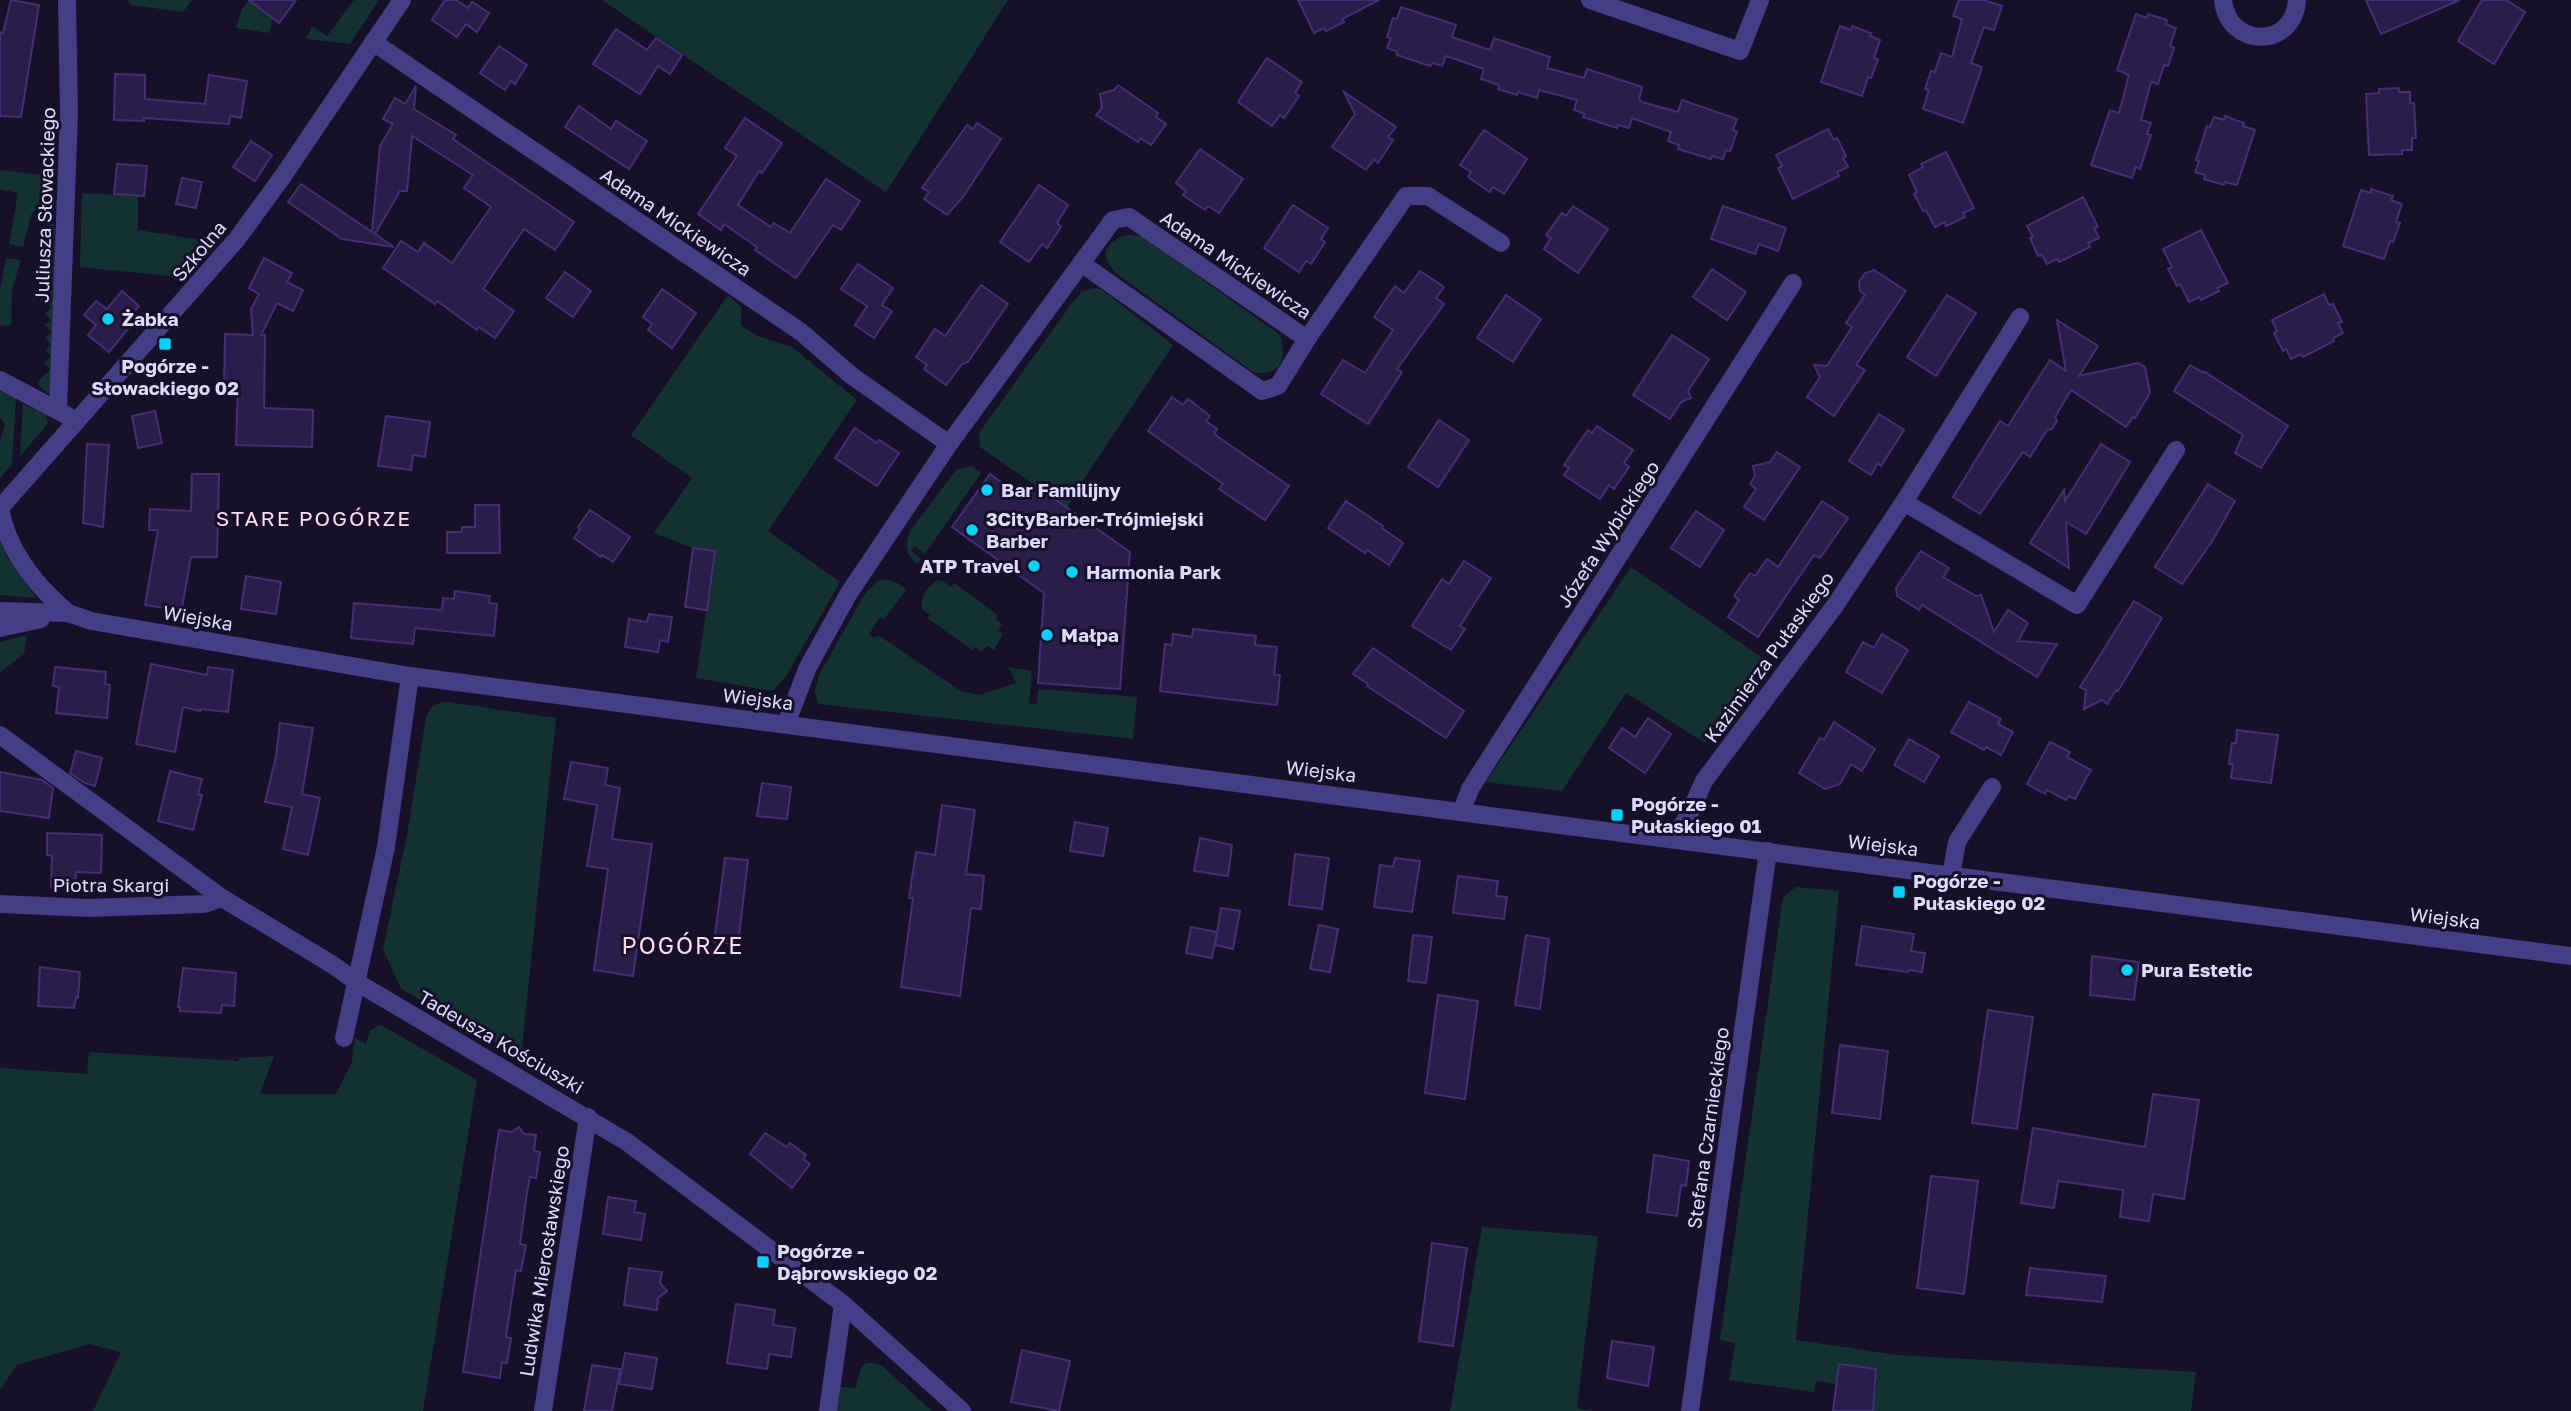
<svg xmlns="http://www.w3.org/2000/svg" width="2571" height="1411" font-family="'Golos Text',sans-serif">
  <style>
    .green { fill: #143132 }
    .building { fill: #291d49; stroke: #422f75; stroke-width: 2 }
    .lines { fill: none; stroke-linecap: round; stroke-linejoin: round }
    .minor { stroke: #453d86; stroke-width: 18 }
    .tertiary { stroke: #453d86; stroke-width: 18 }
    .poi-dot { fill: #09d1fb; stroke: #161128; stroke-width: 2.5 }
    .labels { text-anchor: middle; stroke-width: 6; stroke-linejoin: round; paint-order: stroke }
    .street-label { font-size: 19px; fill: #e0d9fe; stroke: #161128 }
    .poi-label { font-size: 19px; font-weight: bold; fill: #e0d9fe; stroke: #161128; text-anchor: start }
    .neighbourhood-label { font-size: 21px; letter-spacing: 2px; fill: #fedbef; stroke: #161128 }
    .quarter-label { font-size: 23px; letter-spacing: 2px; fill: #fedbef; stroke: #161128 }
  </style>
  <rect width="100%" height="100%" fill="#161128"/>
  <!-- green -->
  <g class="green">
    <path d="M128,0H192L183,12L131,5Z"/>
    <path d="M249,0L254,4L257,0L273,18L269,33L236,28L242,9Z"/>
    <path d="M354,0H379L350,44L306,39L312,26L327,36Z"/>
    <path d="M602,0H1008L886,192Z"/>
    <path d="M0,170L42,175V202L31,215L23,247L9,244L18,193L0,189Z"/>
    <path d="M82,193L138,196V230L207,241L177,272L169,276L80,267Z"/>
    <path d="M50,224H53L55,228L52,391L47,393L38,385L40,379L51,369L44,363L51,356L46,351L50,344L45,338L52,332L45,325L51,320L45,313L51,308L46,301L52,294L47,290L32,301L35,291L44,286L49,264C40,252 46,238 50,224Z"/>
    <path d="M1125,235L1142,236L1280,335C1287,359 1281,377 1253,372L1117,274C1100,256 1102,245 1125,235Z"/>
    <path d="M6,258L21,260L12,290L11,325L0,326V291Z"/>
    <path d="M1092,288L1101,289L1173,345L1074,494L1067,508L980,447L979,433L1072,303L1082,292Z"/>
    <path d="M728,295L741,307V326L758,336L792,347L857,400L768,531L840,582L785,678L772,691L696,678L715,552L693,548L654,533L692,478L631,435Z"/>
    <path d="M0,391L16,398L12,464L0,478V440L5,426L0,417Z"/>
    <path d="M23,404L46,414L48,423L20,457Z"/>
    <path d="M971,466L981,473L925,554L914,546L911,551L921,559L918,564C906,555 904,545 910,531L956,470Z"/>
    <path d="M0,540L9,560L36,598L0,595Z"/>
    <path d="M1631,567L1767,661L1705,743L1626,693L1562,791L1486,782Z"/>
    <path d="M879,580C891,580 898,581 906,590L884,619L880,617L869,634L875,638L878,635L961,691L980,695L1016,683L1008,667L1032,671L1029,704H1037L1038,689L1137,697L1133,739L818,704L815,691L819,675L866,592Z"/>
    <path d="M937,580L943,581L951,587L954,583L998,615L996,619L1002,624L998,630L1003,634L994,650L987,646L982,652L975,647L973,650L927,618L930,615L922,609C920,596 927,588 937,580Z"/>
    <path d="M27,635L24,654L0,672V642Z"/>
    <path d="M448,702L556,718L521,1057L401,989L383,949L407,835L426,717C432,705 435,703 448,702Z"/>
    <path d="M1796,887L1839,891L1796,1340L1897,1355L2196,1372L2191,1411H1873L1877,1381L1875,1380L1876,1369L1839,1364L1836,1384L1816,1381L1814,1392L1729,1380L1735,1343L1720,1340L1783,897Z"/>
    <path d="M381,1025L477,1080L423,1411H93L121,1352L89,1344L17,1365L0,1390V1068L87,1074L89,1052L239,1061V1058L274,1056L260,1094H336L352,1062L355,1038L366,1044L370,1030Z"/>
    <path d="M1482,1227L1598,1236L1577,1408L1593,1411H1450Z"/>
    <path d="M866,1363H874L881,1365L932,1411H837L840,1387L856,1388L861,1368Z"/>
  </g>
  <!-- building -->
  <g class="building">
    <path d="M11,0L39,5L21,117L0,116V32L3,33Z"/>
    <path d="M249,0H296L279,23Z"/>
    <path d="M445,0H456L468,8L472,2L489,13L477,32L466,24L457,37L432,20Z"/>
    <path d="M1298,0H1379L1342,19L1344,22L1326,31L1324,28L1314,33Z"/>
    <path d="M1959,0H1983L2002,6L1994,30L1984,27L1971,63L1982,67L1963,123L1923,109L1929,90L1925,89L1931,71L1935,72L1941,53L1952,57L1962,19L1953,16Z"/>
    <path d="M2366,0H2460L2381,34Z"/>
    <path d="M2482,0H2506L2525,12L2494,64L2458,41Z"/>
    <path d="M1401,7L1456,25L1452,37L1490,50L1494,38L1550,57L1547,68L1584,78L1587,69L1642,87L1639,99L1642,102L1678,112L1682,100L1737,119L1733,130L1737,132L1730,151L1726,150L1723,159L1712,156L1711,159L1678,149L1679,145L1668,141L1671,132L1632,118L1629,128L1618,125L1617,128L1583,117L1585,114L1574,110L1577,100L1539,90L1537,98L1518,92L1517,95L1498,89L1499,85L1481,79L1484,69L1446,56L1442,66L1433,63L1430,66L1397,55L1396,51L1387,48L1391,38L1387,37L1393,18L1397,19Z"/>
    <path d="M2136,14L2147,18L2148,14L2167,20L2166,24L2176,28L2170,46L2174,48L2168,66L2164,65L2158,84L2151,82L2141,120L2151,123L2147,134L2151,135L2140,169L2136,167L2132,178L2091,165L2110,110L2119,113L2129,75L2117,70Z"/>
    <path d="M1840,26L1851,30L1852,26L1871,33L1870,36L1880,40L1874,58L1878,60L1871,78L1868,77L1862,96L1821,82Z"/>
    <path d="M616,29L647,50L656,38L682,55L670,74L658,66L640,94L593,64Z"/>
    <path d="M499,46L527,65L515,84L511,81L505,90L480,73Z"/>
    <path d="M1267,58L1302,82L1295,93L1299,96L1284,118L1280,115L1272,126L1238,102Z"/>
    <path d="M115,74L145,75V99L205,104L209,75L247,81L241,118L230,116L229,124L144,118V121L114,120Z"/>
    <path d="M1118,85L1158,113L1156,117L1166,124L1151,145L1141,138L1138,142L1096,115L1102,108L1100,94L1114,90Z"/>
    <path d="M416,86L414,109L456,135L453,139L574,222L555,250L524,229L483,289L514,311L495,338L479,327L477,330L437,301L435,304L383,268L401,241L418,252L424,243L452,263L491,207L464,188L473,175L412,136L407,191H400L375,234L394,247L342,239L288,202L301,184L372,232L380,146L393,124L383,119L395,98L405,104Z"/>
    <path d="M2399,88V92H2410V103H2414L2416,138H2412V150H2402V154L2369,155L2366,94L2379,93V89Z"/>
    <path d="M1344,92L1396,127L1388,137L1393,140L1378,163L1374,159L1366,170L1332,147L1355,114Z"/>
    <path d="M579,106L611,129L616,121L647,141L629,169L565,127Z"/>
    <path d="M2225,116L2244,123L2243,126L2255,130L2237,185L2225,182L2224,185L2204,179L2205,175L2195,172L2199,161L2196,160L2207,126L2210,127L2214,117L2224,120Z"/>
    <path d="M745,118L782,143L762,173L759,171L738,205L771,227L774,223L790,233L826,179L860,201L841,230L833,225L796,278L755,250L757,247L724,224L721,230L698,214L737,156L725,148Z"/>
    <path d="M977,123L1001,139L963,197L947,215L924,199L929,192L922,188L967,125L973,129Z"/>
    <path d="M1828,129L1834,140L1837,138L1846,156L1843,158L1848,167L1837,172L1839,176L1793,199L1778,168L1782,166L1776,155Z"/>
    <path d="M1484,130L1527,159L1504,194L1493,187L1490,192L1468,177L1471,172L1460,165Z"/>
    <path d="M251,141L272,155L255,181L233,167Z"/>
    <path d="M1200,149L1243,179L1219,213L1208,206L1205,210L1183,195L1186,191L1176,183Z"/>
    <path d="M1946,152L1974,208L1963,213L1965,217L1946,226L1945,222L1935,227L1926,210L1923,211L1914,194L1917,192L1909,175L1923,167L1921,164Z"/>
    <path d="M117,164L147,166L144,196L114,194Z"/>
    <path d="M182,178L202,182L196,208L176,204Z"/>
    <path d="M1039,185L1068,205L1057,223L1061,227L1047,248L1042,244L1029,262L1000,242Z"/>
    <path d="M2371,189L2393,196L2391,200L2402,204L2396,222L2400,223L2393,242L2390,241L2384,259L2343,246L2361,190L2371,193Z"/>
    <path d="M2083,197L2098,227L2094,228L2099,238L2088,243L2090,247L2059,262L2057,259L2047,264L2042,255L2038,256L2030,238L2033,237L2027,226Z"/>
    <path d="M1293,205L1328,228L1321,239L1325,242L1311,264L1306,261L1299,272L1264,248Z"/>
    <path d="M1573,206L1608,229L1578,273L1544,249L1551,238L1546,235L1562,213L1566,216Z"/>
    <path d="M1723,206L1786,228L1778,251L1759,244L1755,254L1711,239Z"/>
    <path d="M2201,230L2228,283L2217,288L2219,291L2201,300L2199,297L2189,302L2180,284L2177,286L2168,269L2172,267L2163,249Z"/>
    <path d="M264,258L292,273L287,282L303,290L293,311L277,303L261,335H265L264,408L313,410L312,447L236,445L238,386L224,385L225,334L253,335L251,309L259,294L249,288Z"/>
    <path d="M858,264L893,288L882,305L892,311L874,338L855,325L867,306L841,289Z"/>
    <path d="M1712,269L1746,292L1727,320L1693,297Z"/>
    <path d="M1874,270L1906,291L1856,365L1865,370L1834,416L1807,397L1820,377L1814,365L1827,366L1852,327L1846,323L1865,295L1860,291L1859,282L1865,273Z"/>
    <path d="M1420,271L1444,287L1436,298L1444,304L1397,369L1402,372L1368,424L1321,394L1343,360L1365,373L1393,330L1374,317L1395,286L1404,293Z"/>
    <path d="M565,272L591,291L573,317L546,298Z"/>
    <path d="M981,285L1008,304L968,362L962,364L946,385L924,369L927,365L916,357L935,329L945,336Z"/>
    <path d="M662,289L696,313L672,348L648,330L652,324L643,317Z"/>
    <path d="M122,291L139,306L133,313L138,317L109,352L88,335L96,325L84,315L96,301L107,309Z"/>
    <path d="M2324,294L2329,305L2333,304L2342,322L2338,323L2343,333L2333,338L2334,341L2303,357L2301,354L2291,359L2286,349L2283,351L2274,333L2277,331L2272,320Z"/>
    <path d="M1506,295L1541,319L1513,362L1477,338Z"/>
    <path d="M1947,295L1976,313L1936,376L1907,357Z"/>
    <path d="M2057,320L2098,346L2079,376L2138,363L2145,367L2150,393L2135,418L2133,417L2126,427L2071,390L2055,417L2057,421L2052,429L2047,430L2030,457L2023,452L1980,514L1953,497L2000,421L2008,426L2050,360L2066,371Z"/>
    <path d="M1672,335L1709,359L1688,391L1691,398L1681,402L1670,419L1633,395Z"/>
    <path d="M2190,365L2204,373L2205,372L2288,426L2261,468L2235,453L2243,435L2174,391Z"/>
    <path d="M1172,397L1183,405L1188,399L1210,416L1206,421L1217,429L1214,434L1289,486L1265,520L1219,489L1223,484L1148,431Z"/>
    <path d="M155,411L162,443L138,448L132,416Z"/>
    <path d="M1879,414L1904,430L1881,466L1878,463L1871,475L1849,461Z"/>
    <path d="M386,416L430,422L425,457L413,455L411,470L378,466Z"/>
    <path d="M1439,420L1469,440L1438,487L1408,467Z"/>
    <path d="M1597,426L1633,450L1624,463L1629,467L1614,489L1609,485L1600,499L1564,475L1569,468L1564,465L1588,430L1592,433Z"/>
    <path d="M855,428L877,443L879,440L899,453L877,486L835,458Z"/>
    <path d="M87,444L109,445L103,527L83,523Z"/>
    <path d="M2101,444L2130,462L2086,534L2066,522L2069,568L2030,543L2064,490L2065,501Z"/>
    <path d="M1777,452L1800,467L1764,520L1744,507L1756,489L1750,484L1755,476L1753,466L1770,462Z"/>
    <path d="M192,474H219L217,557H191L182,608L171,606L170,609L145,605L158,530H149L150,509L191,511Z"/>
    <path d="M990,474L1026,500L1036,486L1130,552L1120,689L1038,683L1044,593L952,527Z"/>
    <path d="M2208,484L2235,501L2211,543L2182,584L2155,567Z"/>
    <path d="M1346,501L1383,526L1382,528L1403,543L1389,565L1367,550L1365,553L1328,528Z"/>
    <path d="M1822,501L1848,518L1820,558L1814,555L1758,637L1728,617L1739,600L1734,596L1750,573L1755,576L1767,559L1778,567Z"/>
    <path d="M475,505H499L500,553H447V532H462V527H475Z"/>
    <path d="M590,510L630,537L613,562L602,555L601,557L574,538L580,529L578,527Z"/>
    <path d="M1696,511L1724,530L1700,567L1671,548Z"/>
    <path d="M693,548L715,551L707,610L685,607Z"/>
    <path d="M1921,551L1949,568L1943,577L1976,596L1981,595L1994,632L2008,610L2028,623L2018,641L2057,644L2037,677L1922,605L1919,610L1897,596L1896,588Z"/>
    <path d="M1464,561L1491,578L1460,626L1465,629L1451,650L1412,626L1442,579L1449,584Z"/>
    <path d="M246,576L281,582L276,614L241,609Z"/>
    <path d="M455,591L490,596L489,603L497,604L494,636L415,628L413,644L351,638L354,603L442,610L443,598L454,599Z"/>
    <path d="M2134,601L2162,618L2118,691L2116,690L2107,704L2102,700L2084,709L2086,690L2080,687Z"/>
    <path d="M649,614L672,617L668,642L660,640L658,652L625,647L629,619L647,622Z"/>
    <path d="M1193,629L1256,636L1255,645L1277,647L1274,675H1280L1277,705L1160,691L1165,644L1172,645L1173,634L1192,637Z"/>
    <path d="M1882,634L1908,650L1882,693L1846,672L1863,642L1874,648Z"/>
    <path d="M1373,648L1464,711L1446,738L1367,686L1368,684L1353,674Z"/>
    <path d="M151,664L207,675L208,667L233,670L228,712L200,709V711L183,707L175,752L136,744Z"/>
    <path d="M55,667L106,672L105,684L110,685L107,718L56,713L59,687L53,686Z"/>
    <path d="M1969,702L2001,719L1998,724L2013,732L2001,755L1986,747L1984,750L1951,732Z"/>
    <path d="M1648,718L1671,734L1645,773L1609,748L1622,728L1635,737Z"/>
    <path d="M1834,722L1875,749L1862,771L1851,764L1840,784L1825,789L1799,773L1820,738L1824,740Z"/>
    <path d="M280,723L313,728L302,794L320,798L308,855L283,849L292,807L265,802L276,757Z"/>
    <path d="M2237,730L2278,735L2271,783L2231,778L2233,764H2229L2232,743H2236Z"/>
    <path d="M1909,739L1939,756L1924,782L1894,765Z"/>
    <path d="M2050,742L2070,752L2067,757L2091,770L2075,799L2069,796L2066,800L2047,790L2045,794L2027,784Z"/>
    <path d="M76,751L102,758L95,786L85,783L70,773Z"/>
    <path d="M571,762L608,768L605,785L620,788L612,839L652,844L633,976L594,970L608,869L587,866L597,805L564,799Z"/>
    <path d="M170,771L202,779L198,794L202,795L193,830L158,821Z"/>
    <path d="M0,772L42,780L53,788L49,818L0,811Z"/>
    <path d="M762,783L791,787L787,819L757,816Z"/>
    <path d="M942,805L975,810L966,874L984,876L981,909L971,908L960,996L901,987L913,898H909L916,852L935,855Z"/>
    <path d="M1075,822L1108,828L1103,856L1070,851Z"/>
    <path d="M47,833L102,835L101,873L76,872L75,888L51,887L52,856L47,855Z"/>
    <path d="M1200,838L1232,845L1228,876L1194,871Z"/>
    <path d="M1295,854L1329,858L1322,909L1289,905Z"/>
    <path d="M725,858L748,860L738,944L714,942Z"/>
    <path d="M1395,858L1420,861L1412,912L1374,907L1380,865L1393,867Z"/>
    <path d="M1458,876L1498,881L1496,896L1507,897L1504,919L1453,913Z"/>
    <path d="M1221,908L1240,911L1233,949L1215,945Z"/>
    <path d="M1319,925L1338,929L1330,972L1310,969Z"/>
    <path d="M1862,926L1914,934L1911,951L1925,953L1922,972L1909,970L1908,972L1856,965Z"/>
    <path d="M1191,927L1217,932L1212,958L1186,953Z"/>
    <path d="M1413,935L1432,937L1426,983L1408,981Z"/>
    <path d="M1526,935L1549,939L1540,1009L1515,1005Z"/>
    <path d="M2092,956L2139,962L2134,1000L2090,995Z"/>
    <path d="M40,967L80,972L78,998L76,997L74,1008L38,1006Z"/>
    <path d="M183,968L236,973L234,1006L222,1005L221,1013L180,1011V1007H178Z"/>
    <path d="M1438,995L1478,1001L1465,1099L1425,1093Z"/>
    <path d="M1988,1010L2033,1017L2017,1129L1972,1123Z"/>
    <path d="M1840,1045L1888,1051L1880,1119L1832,1113Z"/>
    <path d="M2153,1094L2199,1100L2184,1199L2153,1194L2149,1221L2120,1217L2123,1190L2058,1181L2054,1208L2021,1203L2033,1128L2145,1147Z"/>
    <path d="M519,1127L524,1134L536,1135L534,1151L540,1152L536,1178L530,1177L527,1192L520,1244L526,1245L521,1271L516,1270L506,1337L511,1338L507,1363L502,1362L500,1378L463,1372L499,1130L512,1132Z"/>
    <path d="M765,1133L787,1147L790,1143L806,1155L803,1159L810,1164L792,1188L750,1154Z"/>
    <path d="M1654,1155L1689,1161L1686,1186L1681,1185L1677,1216L1647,1212Z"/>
    <path d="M1931,1176L1978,1181L1964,1294L1917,1288Z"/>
    <path d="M608,1197L636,1201L634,1212L645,1214L641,1240L603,1234Z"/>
    <path d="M1432,1243L1467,1248L1453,1346L1419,1341Z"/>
    <path d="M629,1268L662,1272L660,1283L667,1291L658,1298L657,1310L624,1305Z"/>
    <path d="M2030,1268L2106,1276L2102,1302L2026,1295Z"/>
    <path d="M736,1304L775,1310L773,1325L795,1328L791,1357L769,1354L767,1369L727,1363Z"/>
    <path d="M1612,1341L1654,1347L1648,1386L1607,1378Z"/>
    <path d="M1022,1350L1070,1361L1059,1411L1011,1402Z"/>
    <path d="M625,1353L657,1358L652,1389L619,1384Z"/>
    <path d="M1839,1364L1876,1369L1873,1411H1833Z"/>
    <path d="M592,1365L620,1369L612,1411H584Z"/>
  </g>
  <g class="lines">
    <!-- minor -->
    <g class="minor">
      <path d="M1590,0L1740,51L1760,0"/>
      <path d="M2223,0C2228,49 2294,49 2297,0"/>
      <path d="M373,42L801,332L852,376L949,444L849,593L808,667L786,724"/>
      <path d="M1081,263L1262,391L1278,386L1307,339L1406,196H1428L1501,243"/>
      <path d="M0,380L68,416"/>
      <path d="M58,410L69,114L67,0"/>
      <path d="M949,444L1113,220L1129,217L1307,339"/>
      <path d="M1904,502L2077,605L2176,450"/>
      <path d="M0,735L222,898L333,965L358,983L627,1142L843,1304L962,1411"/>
      <path d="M1462,810L1470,789L1793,283"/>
      <path d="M1671,839L1688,817L1704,781L1834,607L1904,502L2020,317"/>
      <path d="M1951,875L1957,842L1992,787"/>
      <path d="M0,904L88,908L204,904L222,898"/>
      <path d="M344,1038L386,847L410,676"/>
      <path d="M543,1411L588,1117"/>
      <path d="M828,1411L843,1304"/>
      <path d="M1690,1411L1768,851"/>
    </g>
    <!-- tertiary -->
    <g class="tertiary">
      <path d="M0,508L237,239L283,176L402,0"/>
      <path d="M0,509C8,551 36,586 68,613"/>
      <path d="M0,611L68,613L91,621L410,676L2571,956"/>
      <path d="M0,628L41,619"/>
    </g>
  </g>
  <!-- markers -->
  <g class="poi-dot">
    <circle cx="108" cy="319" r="7"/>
    <rect x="158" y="337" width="14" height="14" rx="3.5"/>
    <circle cx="987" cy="490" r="7"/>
    <circle cx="972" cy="530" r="7"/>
    <circle cx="1034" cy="566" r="7"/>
    <circle cx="1072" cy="572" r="7"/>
    <circle cx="1047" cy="635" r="7"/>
    <rect x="1610" y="808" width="14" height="14" rx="3.5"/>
    <rect x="1892" y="885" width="14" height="14" rx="3.5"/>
    <circle cx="2127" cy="970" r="7"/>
    <rect x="756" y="1255" width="14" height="14" rx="3.5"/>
  </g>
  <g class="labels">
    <!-- street labels -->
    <g class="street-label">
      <text transform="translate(45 205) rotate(-88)" y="7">Juliusza Słowackiego</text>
      <text transform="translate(676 222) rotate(34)" y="7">Adama Mickiewicza</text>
      <text transform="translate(199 251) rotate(-50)" y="7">Szkolna</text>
      <text transform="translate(1236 265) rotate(34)" y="7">Adama Mickiewicza</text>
      <text transform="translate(1608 534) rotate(-57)" y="7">Józefa Wybickiego</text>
      <text transform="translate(198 618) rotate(10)" y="7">Wiejska</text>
      <text transform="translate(1769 657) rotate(-54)" y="7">Kazimierza Pułaskiego</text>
      <text transform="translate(758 699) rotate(7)" y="7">Wiejska</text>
      <text transform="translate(1321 771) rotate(7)" y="7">Wiejska</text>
      <text transform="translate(1883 845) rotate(7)" y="7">Wiejska</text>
      <text x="111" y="892">Piotra Skargi</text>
      <text transform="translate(2445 918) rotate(7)" y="7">Wiejska</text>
      <text transform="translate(501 1042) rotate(30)" y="7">Tadeusza Kościuszki</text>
      <text transform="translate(1708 1128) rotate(-82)" y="7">Stefana Czarnieckiego</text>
      <text transform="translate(544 1261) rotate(-81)" y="7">Ludwika Mierosławskiego</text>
    </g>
    <!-- poi labels -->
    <g class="poi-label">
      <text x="122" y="326">Żabka</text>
      <text x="165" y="373" text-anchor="middle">Pogórze -<tspan x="165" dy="22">Słowackiego 02</tspan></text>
      <text x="1001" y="497">Bar Familijny</text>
      <text x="986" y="526">3CityBarber-Trójmiejski<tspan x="986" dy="22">Barber</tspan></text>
      <text x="1020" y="573" text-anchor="end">ATP Travel</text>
      <text x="1086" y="579">Harmonia Park</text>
      <text x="1061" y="642">Małpa</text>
      <text x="1631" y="811">Pogórze -<tspan x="1631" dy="22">Pułaskiego 01</tspan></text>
      <text x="1913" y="888">Pogórze -<tspan x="1913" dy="22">Pułaskiego 02</tspan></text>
      <text x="2141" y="977">Pura Estetic</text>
      <text x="777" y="1258">Pogórze -<tspan x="777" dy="22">Dąbrowskiego 02</tspan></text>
    </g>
    <!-- neighbourhood labels -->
    <g class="neighbourhood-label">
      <text x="314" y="526">STARE POGÓRZE</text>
    </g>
    <!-- quarter labels -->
    <g class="quarter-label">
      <text x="683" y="954">POGÓRZE</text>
    </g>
  </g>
</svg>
